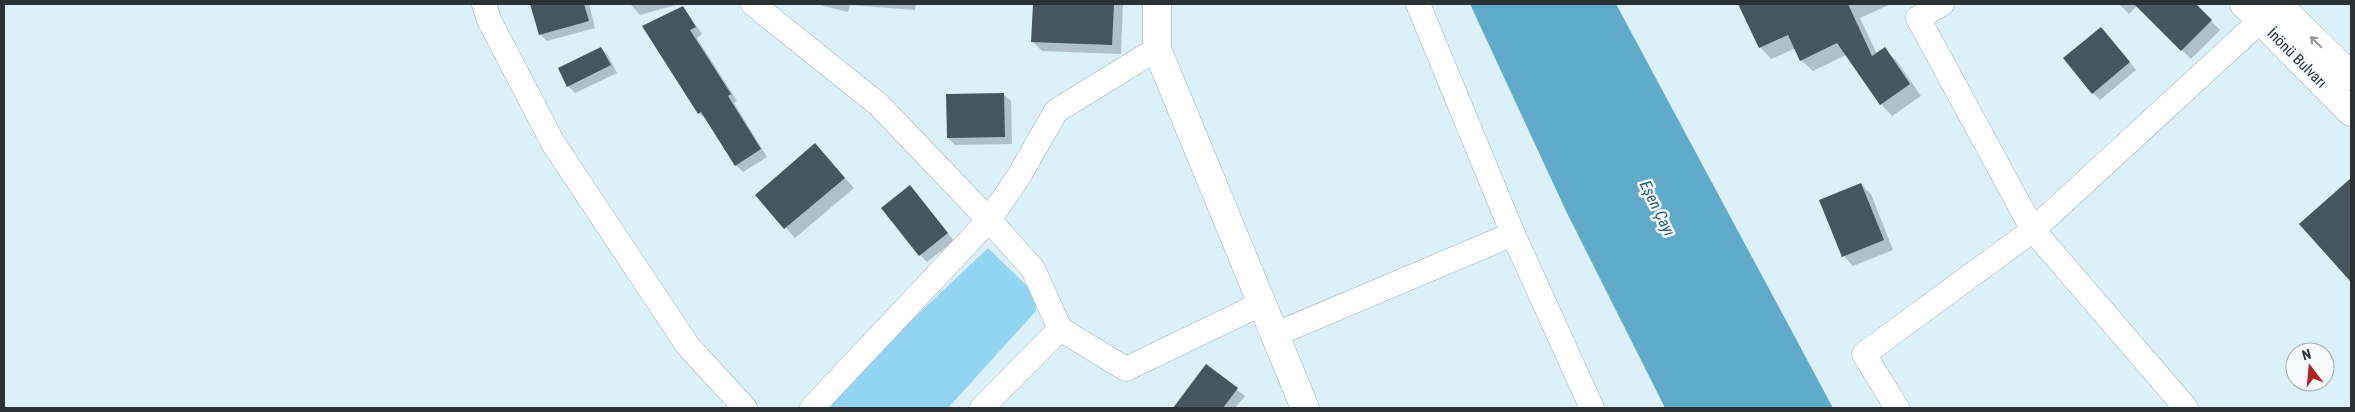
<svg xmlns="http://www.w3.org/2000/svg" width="2355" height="412" font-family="'Roboto Condensed',sans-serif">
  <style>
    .green { fill: #92d4f2 }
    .water { fill: #60aaca }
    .shadow { fill: #0003 }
    .building { fill: #45565e }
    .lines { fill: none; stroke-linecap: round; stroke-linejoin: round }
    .minor-casing { stroke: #a0b3bc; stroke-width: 25 }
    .tertiary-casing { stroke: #a0b3bc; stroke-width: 29 }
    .secondary-casing { stroke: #a0b3bc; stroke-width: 29 }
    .minor { stroke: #fff; stroke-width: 24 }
    .tertiary { stroke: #fff; stroke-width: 28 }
    .secondary { stroke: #fff; stroke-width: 28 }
    .oneway { stroke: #94989a }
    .labels { text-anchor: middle; stroke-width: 5; stroke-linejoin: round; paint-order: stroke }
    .street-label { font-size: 15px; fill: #2a3135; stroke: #f7fbfd }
    .water-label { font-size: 16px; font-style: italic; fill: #255f76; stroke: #f7fbfd }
  </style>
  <rect width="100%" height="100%" fill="#dcf0fa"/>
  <!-- green -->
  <path class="green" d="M988,248L1034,293L1036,311L948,408H819Z"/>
  <!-- water -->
  <path class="water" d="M1470,4H1616L1833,408H1665L1566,211Z"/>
  <!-- shadow -->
  <g class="shadow">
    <path d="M532,4H589L595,28L547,41L540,34Z"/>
    <path d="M630,4H675L676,5L640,15Z"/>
    <path d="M816,4H916L915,10L850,5L848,12Z"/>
    <path d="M998,4H1123L1121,54L1042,51L1032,41L1034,5Z"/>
    <path d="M1739,4H1891L1860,18L1877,54L1884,49L1896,60L1921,96L1892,116L1881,104L1846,55L1813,71L1801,60L1796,48L1771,59L1760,47Z"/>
    <path d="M2119,4H2194L2220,30L2191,59L2137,6L2129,14Z"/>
    <path d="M683,7L702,34L697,38L737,101L734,103L767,157L743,172L736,165L707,120L699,113L644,27Z"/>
    <path d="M2108,36L2136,70L2100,100L2093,93Z"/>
    <path d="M601,48L608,55L617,73L575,93L568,86Z"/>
    <path d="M1003,94L1011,101L1012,144L955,145L948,138Z"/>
    <path d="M815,145L854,188L795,238L757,195Z"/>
    <path d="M2350,181L2351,182V280L2301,224Z"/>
    <path d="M1861,184L1871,194L1893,250L1853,266L1844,256Z"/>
    <path d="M917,194L954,241L927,262L920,255Z"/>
    <path d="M1206,365L1245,396L1235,408H1187L1180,401Z"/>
  </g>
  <!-- building -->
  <g class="building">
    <path d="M530,4H584L589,21L539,35Z"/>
    <path d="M1033,4H1114L1112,45L1031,42Z"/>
    <path d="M1738,4H1848L1872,56L1885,47L1910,84L1880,105L1837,43L1800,61L1788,35L1759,48Z"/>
    <path d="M2134,4H2196L2212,20L2181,51Z"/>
    <path d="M683,6L696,27L690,30L731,94L728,96L761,149L735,166L701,112L698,114L642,26Z"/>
    <path d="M2101,27L2130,62L2092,94L2063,58Z"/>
    <path d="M601,47L611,65L567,87L558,68Z"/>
    <path d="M1004,93L1005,137L947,138L946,94Z"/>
    <path d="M815,143L845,178L784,229L755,195Z"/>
    <path d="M2351,178V282L2299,224Z"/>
    <path d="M1861,183L1884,240L1842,257L1819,200Z"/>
    <path d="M910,185L948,233L919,256L881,208Z"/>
    <path d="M1206,364L1238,388L1223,408H1173Z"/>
  </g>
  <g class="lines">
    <defs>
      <g id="minor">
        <path d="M484,4L489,20L553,143L688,346L745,408"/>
        <path d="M753,4L879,105L989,220L1033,269L1060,329L1126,369L1261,304"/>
        <path d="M1418,4L1513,234L1592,408"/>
        <path d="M1942,4L1918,18L2033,230L2186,408"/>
        <path d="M1274,335L1513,234"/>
        <path d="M812,408L989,220L1019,176L1056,111L1157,49"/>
        <path d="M982,408L1060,329"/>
        <path d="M1897,408L1864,354L2033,230L2260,21"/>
      </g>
      <path id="tertiary" d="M1157,4V49L1305,408"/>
      <g id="secondary">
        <path d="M2244,4L2351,112"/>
        <path d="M2277,4L2351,76"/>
      </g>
    </defs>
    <!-- minor casing -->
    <use href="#minor" class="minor-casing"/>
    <!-- tertiary casing -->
    <use href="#tertiary" class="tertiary-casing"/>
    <!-- secondary casing -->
    <use href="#secondary" class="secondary-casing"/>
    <!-- minor -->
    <use href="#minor" class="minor"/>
    <!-- tertiary -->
    <use href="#tertiary" class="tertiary"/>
    <!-- secondary -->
    <use href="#secondary" class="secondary"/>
  </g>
  <!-- one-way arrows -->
  <defs><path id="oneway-shaft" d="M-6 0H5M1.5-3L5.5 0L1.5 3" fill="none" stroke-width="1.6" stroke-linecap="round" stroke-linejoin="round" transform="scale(1.25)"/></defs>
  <use class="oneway" href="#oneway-shaft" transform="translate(2316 42) rotate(-136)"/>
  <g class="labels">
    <!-- street labels -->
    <g class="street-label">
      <text transform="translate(2297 58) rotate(45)" y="5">İnönü Bulvarı</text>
    </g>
    <!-- water labels -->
    <g class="water-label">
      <text transform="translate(1658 208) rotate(64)" y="6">Eşen Çayı</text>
    </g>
  </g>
  <!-- border -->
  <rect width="2355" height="412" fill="none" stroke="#2a3135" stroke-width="10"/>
  <!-- north arrow -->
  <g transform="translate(2310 367) rotate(344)"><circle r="24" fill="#f7fbfd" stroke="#a5aaad"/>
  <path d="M0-4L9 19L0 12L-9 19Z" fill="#b22220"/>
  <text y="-8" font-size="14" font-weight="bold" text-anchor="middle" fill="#2a3135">N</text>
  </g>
</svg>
